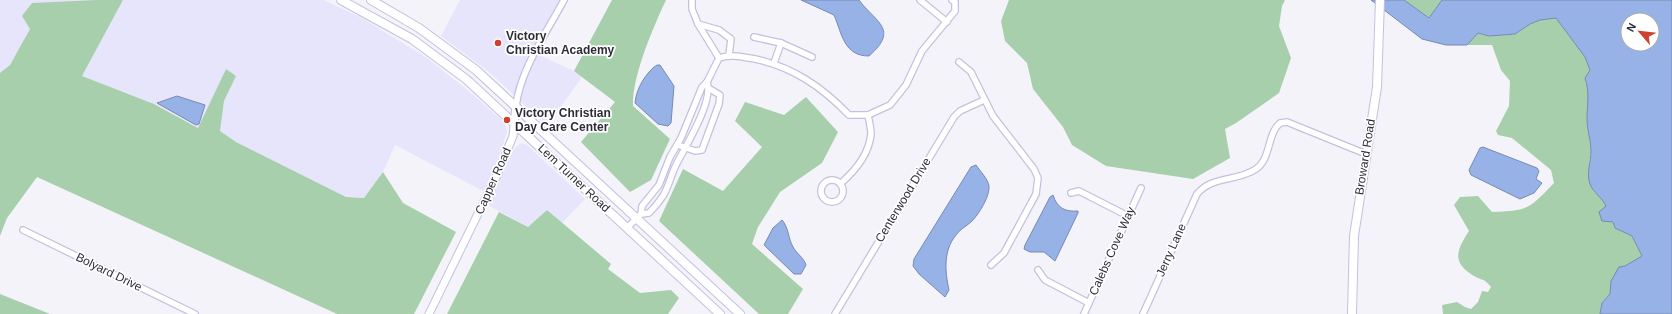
<svg xmlns="http://www.w3.org/2000/svg" width="1672" height="314" font-family="Helvetica,sans-serif">
  <style>
    .built { fill: #e7e5fc }
    .green { fill: #a7cfac }
    .water { fill: #97b2e6; stroke: #778ab2; fill-rule: evenodd }
    .lines { fill: none; stroke-linecap: round; stroke-linejoin: round }
    .minor-casing { stroke: #c4c1e0; stroke-width: 8 }
    .tertiary-casing { stroke: #c4c1e0; stroke-width: 9 }
    .secondary-casing { stroke: #c4c1e0; stroke-width: 10 }
    .minor { stroke: #fff; stroke-width: 5.5 }
    .tertiary { stroke: #fff; stroke-width: 7 }
    .secondary { stroke: #fff; stroke-width: 8 }
    .poi-dot { fill: #ce422d; stroke: #fff; stroke-width: 1.5 }
    .labels { text-anchor: middle; stroke-width: 3.5; stroke-linejoin: round; paint-order: stroke }
    .poi-label { font-size: 12px; font-weight: bold; fill: #2d2c38; stroke: #fff; text-anchor: start }
    .street-label { font-size: 12px; fill: #2d2c38; stroke: #fff }
  </style>
  <rect width="100%" height="100%" fill="#f4f3fa"/>
  <!-- built -->
  <g class="built">
    <path d="M0,0H96L30,29L10,65L0,73Z"/>
    <path d="M123,0H324L362,18L427,58L471,93L504,122L507,131L503,145L485,192L395,145L383,172L364,198L346,197L236,142L220,131L224,101L236,76L226,69L199,128L154,104L82,76Z"/>
    <path d="M460,0H567L539,55L574,71L582,77L547,126L489,72L441,36Z"/>
    <path d="M521,143L527,145L585,199L562,223L547,210L528,227L488,205L512,151Z"/>
  </g>
  <!-- green -->
  <g class="green">
    <path d="M96,0H123L82,76L154,104L198,128L226,69L236,76L224,101L220,131L236,142L346,197L364,198L383,172L403,203L456,232L414,314H337L37,177L7,218L0,236V73L10,65L30,29L22,16L32,3Z"/>
    <path d="M612,0H666C653,28 632,76 633,106L670,139L651,180L630,192L581,142L615,102L574,71Z"/>
    <path d="M1009,0H1285L1282,6L1279,26L1291,58L1279,93L1236,123L1225,129L1230,158L1193,179L1106,166L1072,145L1063,127L1033,89L1027,63L1005,41L1001,21Z"/>
    <path d="M1404,0H1442L1429,18Z"/>
    <path d="M1556,18L1585,57L1590,70L1585,78L1589,91L1587,120L1591,151L1589,165L1593,191L1603,199L1615,228L1632,236L1642,256L1625,266L1611,281L1610,294L1602,303L1600,314H1443L1442,305L1457,302L1465,307L1471,309L1478,302L1482,291L1488,292L1491,287C1485,279 1484,281 1476,277C1451,263 1456,251 1469,231L1454,205L1460,197L1478,196L1492,212C1529,210 1528,210 1554,183L1551,170L1512,138L1498,135L1496,131L1509,106L1510,81L1501,70L1492,45H1467L1477,33L1489,36L1515,34L1530,24L1540,20Z"/>
    <path d="M806,97L838,132L822,163L780,192L758,227L752,244L803,289L788,314H759L659,221L683,169L723,191L762,147L735,121L745,102L784,115Z"/>
    <path d="M547,210L611,264L608,269L640,293L671,290L679,298L668,314H447L499,212L528,227Z"/>
    <path d="M0,294L50,314H0Z"/>
  </g>
  <!-- water -->
  <g class="water">
    <path d="M801,0H859C875,22 900,29 869,56C844,56 842,34 834,15Z"/>
    <path d="M1371,0H1404L1429,18L1442,0H1672V314H1600L1602,303L1610,294L1611,281L1619,267L1625,266L1642,256L1632,236L1615,228L1613,222L1602,221L1599,212L1606,206C1602,197 1593,193 1590,184C1586,173 1591,162 1591,151C1591,140 1587,130 1587,120C1587,105 1590,93 1585,78L1590,70L1585,57L1556,18L1540,20L1530,24L1515,34L1489,36L1478,33L1467,45H1446L1422,39ZM1628,20H1652V44H1628Z"/>
    <path d="M657,65H660L674,86L671,123L668,126L658,124L635,103C636,89 646,72 657,65Z"/>
    <path d="M177,96L205,105L199,124L196,125L157,103Z"/>
    <path d="M1483,147L1537,168L1539,171L1536,179L1542,183L1534,193L1520,199L1471,175L1469,170L1480,148Z"/>
    <path d="M976,165C980,171 988,179 989,186C990,196 979,214 972,221C967,226 960,229 956,235C943,251 945,271 949,290L945,297L919,274L913,266L914,259L971,167Z"/>
    <path d="M1053,195C1057,208 1065,212 1078,211V213L1055,261L1044,252H1030L1024,249L1025,245L1050,197Z"/>
    <path d="M782,220C789,228 788,238 793,247C797,254 804,258 806,265L801,274H794L764,245L773,228Z"/>
  </g>
  <g class="lines">
    <defs>
      <g id="minor">
        <path d="M692,0V9L698,24L719,30L731,39L729,55"/>
        <path d="M920,0L947,22"/>
        <path d="M698,24L719,58"/>
        <path d="M754,37L781,43L774,63"/>
        <path d="M781,43L812,57"/>
        <path d="M959,62L971,72L993,116L1034,169L1038,178L1036,194L1004,253L991,265"/>
        <path d="M707,82L719,58C731,54 742,57 755,59C793,67 822,87 849,115H868L890,105L906,85L922,51L955,11V2L952,0"/>
        <path d="M516,106C520,70 547,32 564,0"/>
        <path d="M678,145L695,151L702,150L719,104L720,95L710,89"/>
        <circle cx="832" cy="191" r="11"/>
        <path d="M840,184C854,172 869,154 871,134C871,128 869,121 868,115"/>
        <path d="M1071,193L1079,191L1128,216"/>
        <path d="M627,228L641,214L642,206L659,185L670,157L681,138L702,87L707,82C714,101 685,147 676,165C671,175 669,186 663,196C659,202 654,208 649,213L641,214"/>
        <path d="M23,230L195,314"/>
        <path d="M1038,270L1045,280L1089,303"/>
        <path d="M835,314L954,117L960,111L984,100"/>
        <path d="M1084,314L1141,188"/>
        <path d="M1143,314L1197,194C1213,175 1237,182 1256,169C1271,159 1267,134 1280,123L1287,122L1366,154"/>
      </g>
      <path id="tertiary" d="M429,314L496,177L513,136L516,106"/>
      <g id="secondary">
        <path d="M341,0L412,39L466,79L720,314"/>
        <path d="M371,0L419,28L476,70L740,314"/>
        <path d="M1352,314L1354,236L1377,87L1380,0"/>
      </g>
    </defs>
    <!-- minor casing -->
    <use href="#minor" class="minor-casing"/>
    <!-- tertiary casing -->
    <use href="#tertiary" class="tertiary-casing"/>
    <!-- secondary casing -->
    <use href="#secondary" class="secondary-casing"/>
    <!-- minor -->
    <use href="#minor" class="minor"/>
    <!-- tertiary -->
    <use href="#tertiary" class="tertiary"/>
    <!-- secondary -->
    <use href="#secondary" class="secondary"/>
  </g>
  <!-- markers -->
  <g class="poi-dot">
    <circle cx="498" cy="43" r="4"/>
    <circle cx="507" cy="120" r="4"/>
  </g>
  <g class="labels">
    <!-- poi labels -->
    <g class="poi-label">
      <text x="506" y="40">Victory<tspan x="506" dy="14">Christian Academy</tspan></text>
      <text x="515" y="117">Victory Christian<tspan x="515" dy="14">Day Care Center</tspan></text>
    </g>
    <!-- street labels -->
    <g class="street-label">
      <text transform="translate(1365 157) rotate(-81)" y="4">Broward Road</text>
      <text transform="translate(574 178) rotate(43)" y="4">Lem Turner Road</text>
      <text transform="translate(493 181) rotate(-66)" y="4">Capper Road</text>
      <text transform="translate(903 200) rotate(-59)" y="4">Centerwood Drive</text>
      <text transform="translate(1171 250) rotate(-66)" y="4">Jerry Lane</text>
      <text transform="translate(1112 251) rotate(-66)" y="4">Calebs Cove Way</text>
      <text transform="translate(109 272) rotate(26)" y="4">Bolyard Drive</text>
    </g>
  </g>
  <!-- north arrow -->
  <g transform="translate(1640 32) rotate(298)"><circle r="19" fill="#ffffff" stroke="#ababaf"/>
  <path d="M0-3L7 15L0 10L-7 15Z" fill="#ce422d"/>
  <text y="-6" font-size="11" font-weight="bold" text-anchor="middle" fill="#2d2c38">N</text>
  </g>
</svg>
